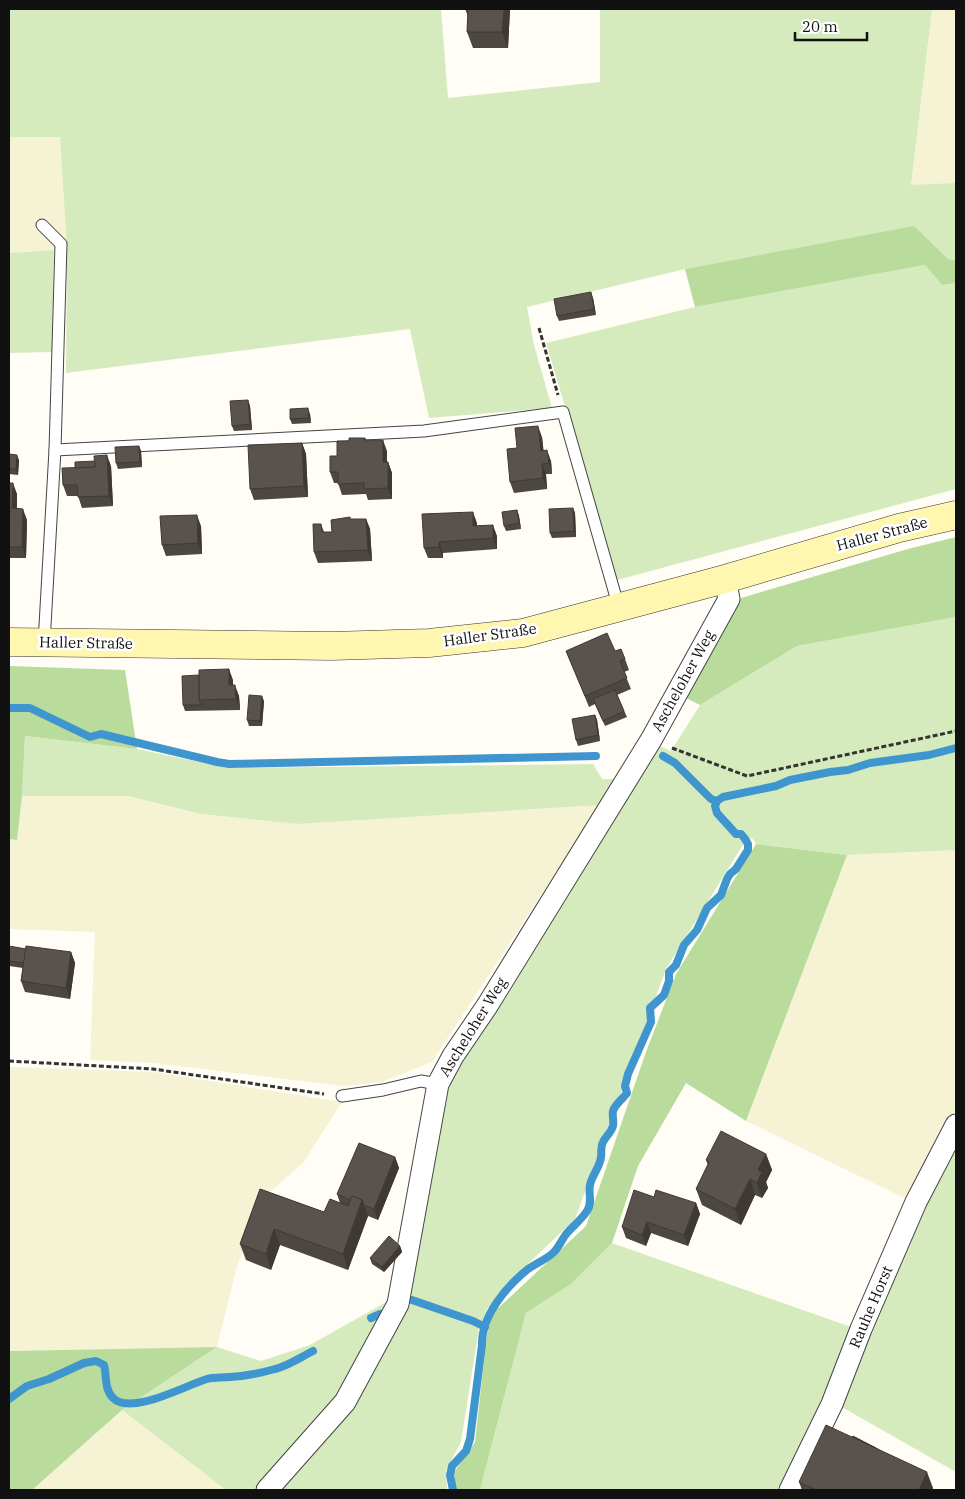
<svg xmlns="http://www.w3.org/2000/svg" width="965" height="1499" font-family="'IBM Plex Serif',serif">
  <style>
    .farmland { fill: #f6f3d4 }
    .green { fill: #d5ebbd }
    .forest { fill: #b9dc9c }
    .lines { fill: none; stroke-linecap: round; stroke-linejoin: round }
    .stream { stroke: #3f96cf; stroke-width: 8 }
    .lane-casing { stroke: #444; stroke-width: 13 }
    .street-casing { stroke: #444; stroke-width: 23 }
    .secondary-casing { stroke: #333; stroke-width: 29 }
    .path { stroke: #333; stroke-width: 3; stroke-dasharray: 5 2.5; stroke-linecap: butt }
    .lane { stroke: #fff; stroke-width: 11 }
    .street { stroke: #fff; stroke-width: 21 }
    .secondary { stroke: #fff6b0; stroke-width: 28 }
    .wall { fill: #4d4742 }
    .shaded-wall { fill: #3f3936 }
    .building { fill: #5a524d; stroke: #3f3936 }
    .labels { text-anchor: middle; stroke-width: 5; stroke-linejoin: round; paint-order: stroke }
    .street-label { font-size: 15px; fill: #111; stroke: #fff }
  </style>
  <rect width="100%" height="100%" fill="#fffdf5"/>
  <!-- farmland -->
  <g class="farmland">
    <path d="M932,9H956V183L911,186Z"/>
    <path d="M60,136L67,249L9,253V137Z"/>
    <path d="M22,796H128L201,814L298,824L600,805L432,1062L382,1082L344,1086L153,1063L90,1060L95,932L9,929V839H17Z"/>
    <path d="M956,850V1108L906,1199L746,1121L847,855Z"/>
    <path d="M9,1067L154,1072L342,1102L303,1163L259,1201L236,1270L217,1347L9,1351Z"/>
    <path d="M122,1410L226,1490H32Z"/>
  </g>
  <!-- green -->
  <g class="green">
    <path d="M9,9H441L448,98L600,82V9H932L911,185L956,183V261L948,260L914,227L685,269L527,307L534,345L552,408L429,418L410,329L66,373L67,249L60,137H9Z"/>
    <path d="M54,250L52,352L9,353V253Z"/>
    <path d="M925,265L942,285L956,283V489L617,580L546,343L695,307Z"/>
    <path d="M956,617V850L847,855L756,844L752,838L744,843L666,969L575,1219L507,1284L487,1309L479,1328L461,1442L446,1470L447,1490H278L406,1310L440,1111L461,1059L657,745L671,751L700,705L797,646Z"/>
    <path d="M25,736L137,749L228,768L593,764L602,779H617L600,805L298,824L201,814L128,796H22Z"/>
    <path d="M956,1142V1472L840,1406L922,1207Z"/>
    <path d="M612,1243L854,1328L783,1490H480L526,1313L571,1284Z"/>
    <path d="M388,1301L336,1397L255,1490H226L122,1410L217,1347L261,1361L310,1345Z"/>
  </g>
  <!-- forest -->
  <g class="forest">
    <path d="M914,226L948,259L956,261V283L942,285L925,265L695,307L685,269Z"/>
    <path d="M956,537V617L797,646L700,705L684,697L741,598L908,549Z"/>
    <path d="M9,666L125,670L137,749L25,736L22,796L17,840L9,839Z"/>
    <path d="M756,844L847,855L746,1121L686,1083L638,1166L612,1243L571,1284L526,1313L480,1490H456L454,1472L475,1442L487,1334L493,1313L586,1226L646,1052L676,974Z"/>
    <path d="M217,1347L122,1410L32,1490H9V1351Z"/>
  </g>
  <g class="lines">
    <!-- stream -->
    <g class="stream">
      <path d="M9,708H30L90,737L101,734L217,762L229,764L596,756"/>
      <path d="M663,756L675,763L711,799L717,801"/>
      <path d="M412,1300L473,1321L485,1327"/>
      <path d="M371,1318L380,1314"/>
      <path d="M9,1399L27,1386L49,1379L84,1363L96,1361L104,1365C107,1376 104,1389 113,1398C131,1416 186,1385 207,1379C214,1377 222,1378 230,1377C245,1376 261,1373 275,1369C288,1366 301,1357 313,1351"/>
      <path d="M453,1490L450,1475L452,1466L466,1451L470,1439L482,1345C481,1316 506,1287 528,1269C536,1263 546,1260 554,1252C559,1247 562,1239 567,1233C573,1226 582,1219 587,1211C593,1202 588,1194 590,1185C592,1175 600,1167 601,1157C602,1151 600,1147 603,1142C606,1136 611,1133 613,1126C614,1121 612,1116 613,1111C615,1104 623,1099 627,1093L625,1086L628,1074L651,1022L650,1008L664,995L669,981V972L676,965L684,945L697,930L707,908L721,895L727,879L730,874L736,869L748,850V844L745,839L741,834H736L717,813L715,806L717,801L723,797L776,786L790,780L830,772L848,770L870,763L929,755L956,748"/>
    </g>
    <defs>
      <g id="lane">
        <path d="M42,225L61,244L55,450"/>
        <path d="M44,643L55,450L424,431L563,412L619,608"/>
        <path d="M342,1096L383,1090L421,1081L438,1084"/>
      </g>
      <g id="street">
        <path d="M267,1490L345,1402L398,1304L438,1084L453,1056L487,1006L651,740L729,599L725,579"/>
        <path d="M790,1490L832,1404L861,1329L916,1202L956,1125"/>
      </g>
      <path id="secondary" d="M9,642L332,646L429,643L523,633L725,579L899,528L956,515"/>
    </defs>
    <!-- lane casing -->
    <use href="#lane" class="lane-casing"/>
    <!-- street casing -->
    <use href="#street" class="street-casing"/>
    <!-- secondary casing -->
    <use href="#secondary" class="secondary-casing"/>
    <!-- path -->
    <g class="path">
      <path d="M539,328L558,395"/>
      <path d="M672,748L747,776L956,731"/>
      <path d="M9,1061L153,1069L324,1094"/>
    </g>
    <!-- lane -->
    <use href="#lane" class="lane"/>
    <!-- street -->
    <use href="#street" class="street"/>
    <!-- secondary -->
    <use href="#secondary" class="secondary"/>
  </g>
  <!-- wall -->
  <g class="wall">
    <path d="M465,9H510L508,48H473L467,32L468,16Z"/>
    <path d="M593,298L596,315L559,321L557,316Z"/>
    <path d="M248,400L250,406L252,430L234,431L232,426Z"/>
    <path d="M310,414L311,423L292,424L290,419Z"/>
    <path d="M542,437L543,451L551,461L552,474H546L547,489L514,493L510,482L517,448Z"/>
    <path d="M365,438L366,440L387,451V462H388L392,473V499L368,500L366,494L342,495L338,483H334L330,472L337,456L349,441Z"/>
    <path d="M302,443L306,454L308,497L254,500L250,489Z"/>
    <path d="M139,446L141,451L142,467L118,469L116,463Z"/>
    <path d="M9,454L19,460L18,475L9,474Z"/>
    <path d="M111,466L113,506L82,508L78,496H67L63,485Z"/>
    <path d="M9,483L17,494V508L27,520L26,558H9Z"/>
    <path d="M573,508L575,513L576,537L552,538L550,533Z"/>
    <path d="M517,510L519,516L521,529L506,531L504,526Z"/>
    <path d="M350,519H366L370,529L372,561L318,563L314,552L321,524L324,532H332Z"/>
    <path d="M477,523V526L497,536V549L443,553V558H428L424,548Z"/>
    <path d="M201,526L202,554L166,556L162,545Z"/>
    <path d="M566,651H615L625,659L629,670L624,672L631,689L617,695L627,717L605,726L595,704L589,707Z"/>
    <path d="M233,680V685L239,696L240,710L185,711L183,705Z"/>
    <path d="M264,701L262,726H249L247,720Z"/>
    <path d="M595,715L597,720L600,741L578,746L576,740Z"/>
    <path d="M9,946L26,949L71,952L75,963L70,999L25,992L21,981L23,968L9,966Z"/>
    <path d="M766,1154L772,1170L766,1182L768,1188L762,1198L755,1195L741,1225L702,1205L696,1189L708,1165L706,1160Z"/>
    <path d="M395,1157L399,1168L378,1220L368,1216L348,1270L280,1245L271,1270L246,1260L240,1244L260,1189L324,1212L340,1203L337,1194Z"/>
    <path d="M654,1197L696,1203L700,1214L688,1246L651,1233L646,1246L626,1238L622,1227Z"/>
    <path d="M400,1246L402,1252L384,1272L372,1264L370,1258Z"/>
    <path d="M877,1448L933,1488L932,1490H802L799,1482Z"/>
  </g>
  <!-- shaded-wall -->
  <g class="shaded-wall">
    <path d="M504,9H510L508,48L502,32Z"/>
    <path d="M591,292L593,298L596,315L594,309Z"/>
    <path d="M248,400L250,406L252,430L250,424Z"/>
    <path d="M308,408L310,414L311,423L309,418Z"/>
    <path d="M538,426L542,437L545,462L541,451Z"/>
    <path d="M383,440L387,451V473L383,462Z"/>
    <path d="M302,443L306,454L308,497L304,486Z"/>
    <path d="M139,446L141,451L142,467L140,462Z"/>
    <path d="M547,450L551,461L552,474L549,463Z"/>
    <path d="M17,455L19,460L18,475L16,469Z"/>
    <path d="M107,455L111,466L113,506L109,496Z"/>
    <path d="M388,462L392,473V499L388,488Z"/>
    <path d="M542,464L546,474L547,489L543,478Z"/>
    <path d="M13,483L17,494L16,519L12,508Z"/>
    <path d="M573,508L575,513L576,537L574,531Z"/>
    <path d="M23,509L27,520L26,558L22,547Z"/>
    <path d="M517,510L519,516L521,529L519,523Z"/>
    <path d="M473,512L477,523V537L473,526Z"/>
    <path d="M197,515L201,526L202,554L198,543Z"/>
    <path d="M366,519L370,529L372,561L368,550Z"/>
    <path d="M493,525L497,536V549L493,538Z"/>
    <path d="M439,542L443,553V558L439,547Z"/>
    <path d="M229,669L233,680V696L229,685Z"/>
    <path d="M235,685L239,696L240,710L236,699Z"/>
    <path d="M262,696L264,701L262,726L260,721Z"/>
    <path d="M595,715L597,720L600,741L598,735Z"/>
    <path d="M71,952L75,963L70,999L66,988Z"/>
    <path d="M766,1154L772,1170L766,1182L768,1188L762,1198L757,1183L758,1170Z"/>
    <path d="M395,1157L399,1168L378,1220L374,1209Z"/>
    <path d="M750,1179L755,1195L741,1225L735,1209Z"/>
    <path d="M362,1200L368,1216L348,1270L343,1254Z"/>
    <path d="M696,1203L700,1214L688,1246L684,1235Z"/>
    <path d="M647,1222L651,1233L646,1246L642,1235Z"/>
    <path d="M274,1229L280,1245L271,1270L266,1254Z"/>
    <path d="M400,1246L402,1252L384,1272L382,1267Z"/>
    <path d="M927,1472L933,1488L932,1490H919Z"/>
  </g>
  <!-- building -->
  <g class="building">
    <path d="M468,9H504L502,32H467Z"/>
    <path d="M591,292L594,309L557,316L554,299Z"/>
    <path d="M248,400L250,424L232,426L230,401Z"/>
    <path d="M308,408L309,418L290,419V409Z"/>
    <path d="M538,426L541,451L547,450L549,463L542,464L543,478L510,482L507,449L517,448L515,428Z"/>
    <path d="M349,438H365V440H383V462H388V488L364,489V483L338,484V472H330V456H337V441H349Z"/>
    <path d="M302,443L304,486L250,489L248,445Z"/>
    <path d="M139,446L140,462L116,463L115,447Z"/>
    <path d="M9,454L17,455L16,469H9Z"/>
    <path d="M107,455L109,496L78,497L77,485H63L62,468L95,467L94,456Z"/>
    <path d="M95,461V467L75,468V462Z"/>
    <path d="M9,483H13L12,508L23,509L22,547H9Z"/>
    <path d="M573,508L574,531L550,533L549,509Z"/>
    <path d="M517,510L519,523L504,526L502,512Z"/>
    <path d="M473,512V526L493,525V538L439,542V547L424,548L422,514Z"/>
    <path d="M197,515L198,543L162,545L160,516Z"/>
    <path d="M350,517V519H366L368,550L314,552L313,524H321L322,532H332L331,520Z"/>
    <path d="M607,633L615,651L621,649L625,659L620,661L627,678L585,696L566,651Z"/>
    <path d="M229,669V685H235L236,699L199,700V670Z"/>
    <path d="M199,675V700L201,705H183L182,676Z"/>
    <path d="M615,690L624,711L603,721L593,699Z"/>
    <path d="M249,695L262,696L260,721L247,720Z"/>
    <path d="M595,715L598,735L576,740L572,719Z"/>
    <path d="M9,946L26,949L24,963L9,961Z"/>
    <path d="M26,946L71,952L66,988L21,981Z"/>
    <path d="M721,1131L766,1154L758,1170L762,1172L757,1183L750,1179L735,1209L696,1189L709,1162L706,1160Z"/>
    <path d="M359,1143L395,1157L374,1209L364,1205L362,1200L352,1196L351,1200L337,1194Z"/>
    <path d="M260,1189L324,1212L330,1199L348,1206L352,1196L362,1200L343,1254L274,1229L266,1254L240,1244Z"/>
    <path d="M634,1190L654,1197L656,1190L696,1203L684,1235L647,1222L642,1235L622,1227Z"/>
    <path d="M389,1236L400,1246L382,1267L370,1258Z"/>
    <path d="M826,1425L927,1472L919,1490H816L799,1482Z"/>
    <path d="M853,1436L876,1448L852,1437Z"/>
  </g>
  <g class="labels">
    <!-- street labels -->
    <g class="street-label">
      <text transform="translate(882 534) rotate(-15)" y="5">Haller Straße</text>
      <text transform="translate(490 635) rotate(-8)" y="5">Haller Straße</text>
      <text transform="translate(86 643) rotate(1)" y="5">Haller Straße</text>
      <text transform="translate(683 681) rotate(-61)" y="5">Ascheloher Weg</text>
      <text transform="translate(473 1027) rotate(-58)" y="5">Ascheloher Weg</text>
      <text transform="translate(871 1307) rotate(-67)" y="5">Rauhe Horst</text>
    </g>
  </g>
  <!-- border -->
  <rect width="965" height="1499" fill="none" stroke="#111111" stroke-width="20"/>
  <!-- scale -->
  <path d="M795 32v8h72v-8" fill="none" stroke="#111111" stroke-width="2.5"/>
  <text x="802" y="32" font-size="15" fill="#111111" stroke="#ffffff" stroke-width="4" paint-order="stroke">20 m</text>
</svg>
